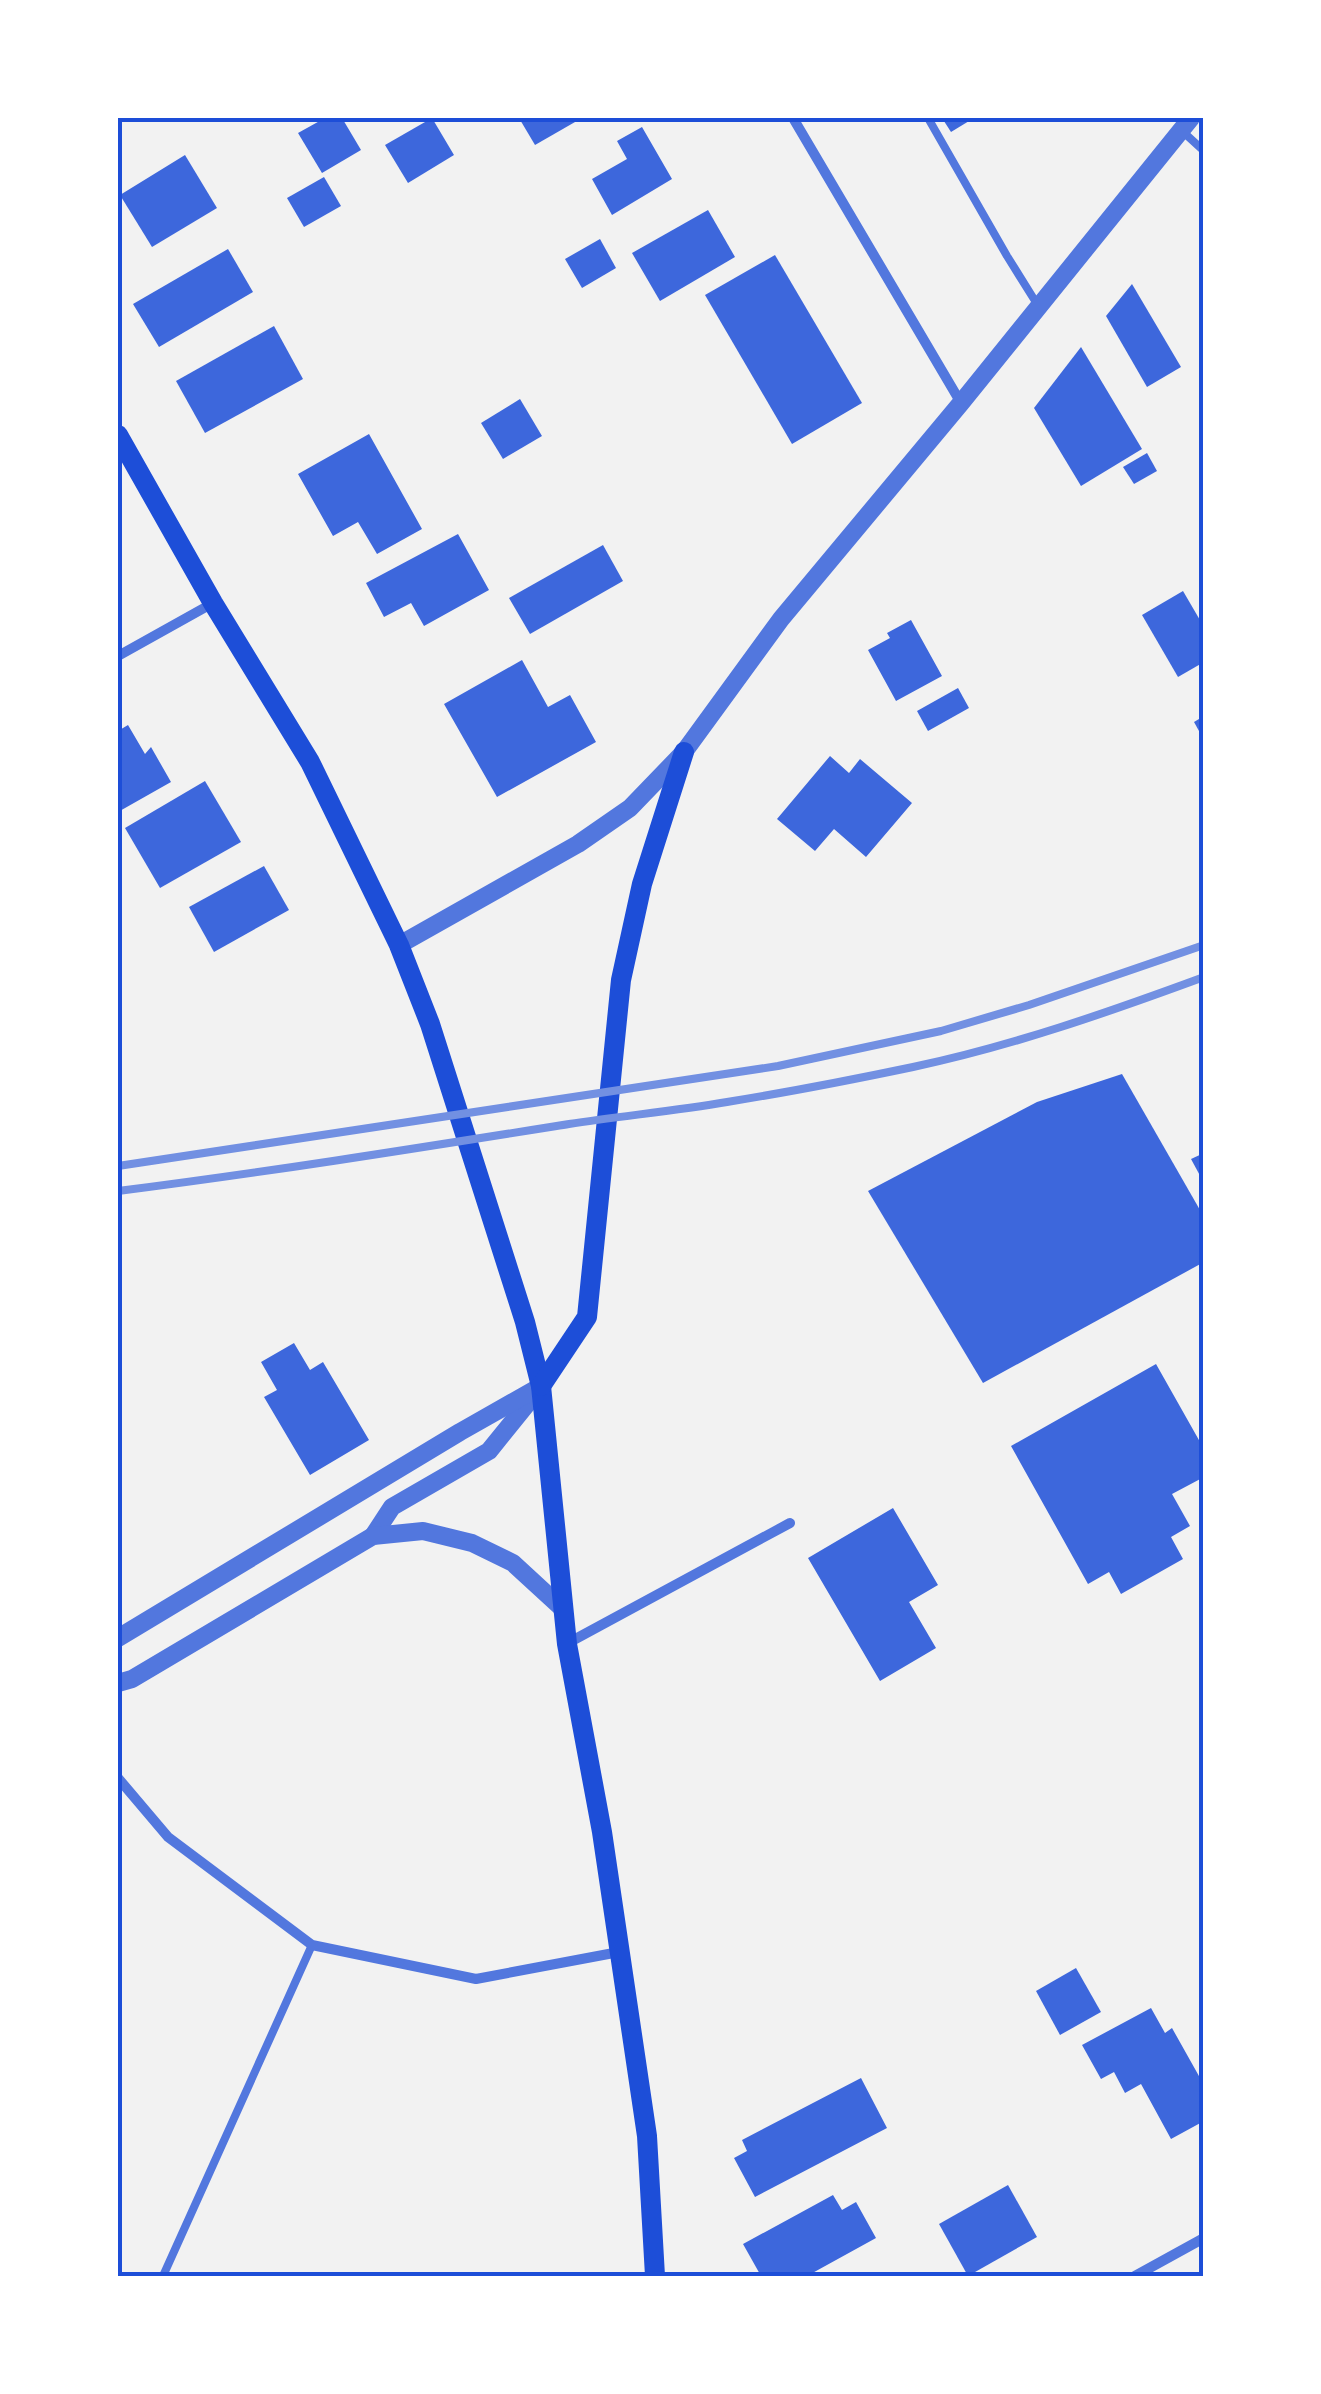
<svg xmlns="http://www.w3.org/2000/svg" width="1321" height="2394" font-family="Manrope,sans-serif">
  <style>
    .building { fill: #3d67dc }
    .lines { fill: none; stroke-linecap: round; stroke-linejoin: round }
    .service { stroke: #5277de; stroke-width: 8 }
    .minor { stroke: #5277de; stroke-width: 10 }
    .tertiary { stroke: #5277de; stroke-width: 18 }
    .secondary { stroke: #1d4ed8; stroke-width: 20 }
    .rail { stroke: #7290e2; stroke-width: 8 }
    .neatline { fill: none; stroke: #1d4ed8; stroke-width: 4 }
  </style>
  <rect width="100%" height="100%" fill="#f2f2f2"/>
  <!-- building -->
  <g class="building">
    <path d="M325,118H342L361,150L322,173L298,133Z"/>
    <path d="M432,118L454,155L408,183L385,145Z"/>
    <path d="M519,118H582L535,145Z"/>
    <path d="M942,118H974L951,132Z"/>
    <path d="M642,127L672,179L612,215L592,179L627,159L617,141Z"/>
    <path d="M185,155L217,208L152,247L120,195Z"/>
    <path d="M324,177L341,206L304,227L287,198Z"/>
    <path d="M708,210L735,257L660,301L632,253Z"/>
    <path d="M600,239L616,268L582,288L565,259Z"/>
    <path d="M228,249L253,292L159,347L133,304Z"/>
    <path d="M775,255L862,403L792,444L705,295Z"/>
    <path d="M1132,284L1181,367L1147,387L1106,316Z"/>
    <path d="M274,326L303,379L205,433L176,381Z"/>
    <path d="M1081,347L1142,449L1081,486L1034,408Z"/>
    <path d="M520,399L542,436L503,459L481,423Z"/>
    <path d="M369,434L422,529L377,554L358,522L333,536L298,474Z"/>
    <path d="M1147,453L1157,471L1134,484L1123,467Z"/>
    <path d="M458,534L489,590L424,626L411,603L384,617L366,583Z"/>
    <path d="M603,545L623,581L530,634L509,598Z"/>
    <path d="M1183,591L1204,627V662L1178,677L1142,615Z"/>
    <path d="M911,620L942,676L896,701L868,650L890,638L887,633Z"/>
    <path d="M522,660L548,707L570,695L596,742L497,797L444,704Z"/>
    <path d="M958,688L969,708L928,731L917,711Z"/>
    <path d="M1204,716V740L1194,722Z"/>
    <path d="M128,725L145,754L151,747L171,782L118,812V731Z"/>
    <path d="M830,756L849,773L860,759L912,803L866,857L834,829L815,851L777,819Z"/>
    <path d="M205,781L241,842L160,888L125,828Z"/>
    <path d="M264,866L289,910L214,952L189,907Z"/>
    <path d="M1122,1074L1204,1217V1262L983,1383L868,1191L1037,1102Z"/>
    <path d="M1204,1153V1183L1191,1159Z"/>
    <path d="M294,1343L310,1370L323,1362L369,1440L310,1475L264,1397L277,1390L261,1362Z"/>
    <path d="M1156,1364L1204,1449V1477L1172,1494L1190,1526L1171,1537L1183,1559L1121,1594L1109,1572L1088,1584L1011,1446Z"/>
    <path d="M893,1508L938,1585L909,1602L936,1648L880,1681L808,1558Z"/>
    <path d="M1076,1968L1101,2012L1060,2035L1036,1991Z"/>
    <path d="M1151,2008L1165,2033L1172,2028L1204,2085V2121L1171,2139L1141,2084L1125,2093L1114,2072L1101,2079L1082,2045Z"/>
    <path d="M861,2078L887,2128L755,2197L734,2158L747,2151L742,2140Z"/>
    <path d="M1008,2185L1037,2237L968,2276L939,2224Z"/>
    <path d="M833,2195L842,2210L856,2202L876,2238L807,2276H761L743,2244Z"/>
  </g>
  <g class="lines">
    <!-- service -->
    <g class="service">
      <path d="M928,118L1007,256L1037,304"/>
      <path d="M1181,130L1204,151"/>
      <path d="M163,2276L312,1945"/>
    </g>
    <!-- minor -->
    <g class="minor">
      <path d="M793,118L961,403"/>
      <path d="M118,656L213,603"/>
      <path d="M568,1643L790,1523"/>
      <path d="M118,1778L168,1837L312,1945L476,1979L619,1952"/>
      <path d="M1135,2276L1204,2238"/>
    </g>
    <!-- tertiary -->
    <g class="tertiary">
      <path d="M399,945L578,844L630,808L684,752L781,619L961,403L1191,118"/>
      <path d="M373,1536L392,1507L489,1451L535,1394"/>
      <path d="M118,1638L460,1432L541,1386"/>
      <path d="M118,1683L132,1679L373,1536L423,1531L472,1543L513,1563L564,1610"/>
    </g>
    <!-- secondary -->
    <g class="secondary">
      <path d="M118,435L213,603L310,762L399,945L430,1024L525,1322L541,1386L567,1644L602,1832L647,2136L655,2276"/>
      <path d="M541,1386L587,1317L621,980L642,884L684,752"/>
    </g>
    <!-- rail -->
    <g class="rail">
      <path d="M118,1166L778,1066L941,1031L1029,1005L1204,945"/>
      <path d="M118,1191C268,1172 418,1148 569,1124C621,1116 674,1111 727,1102C789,1092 851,1080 913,1067C1012,1046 1109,1012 1204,977"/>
    </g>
  </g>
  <!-- border -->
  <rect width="1321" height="2394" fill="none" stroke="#ffffff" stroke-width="240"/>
  <rect x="120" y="120" width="1081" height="2154" class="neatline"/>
</svg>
